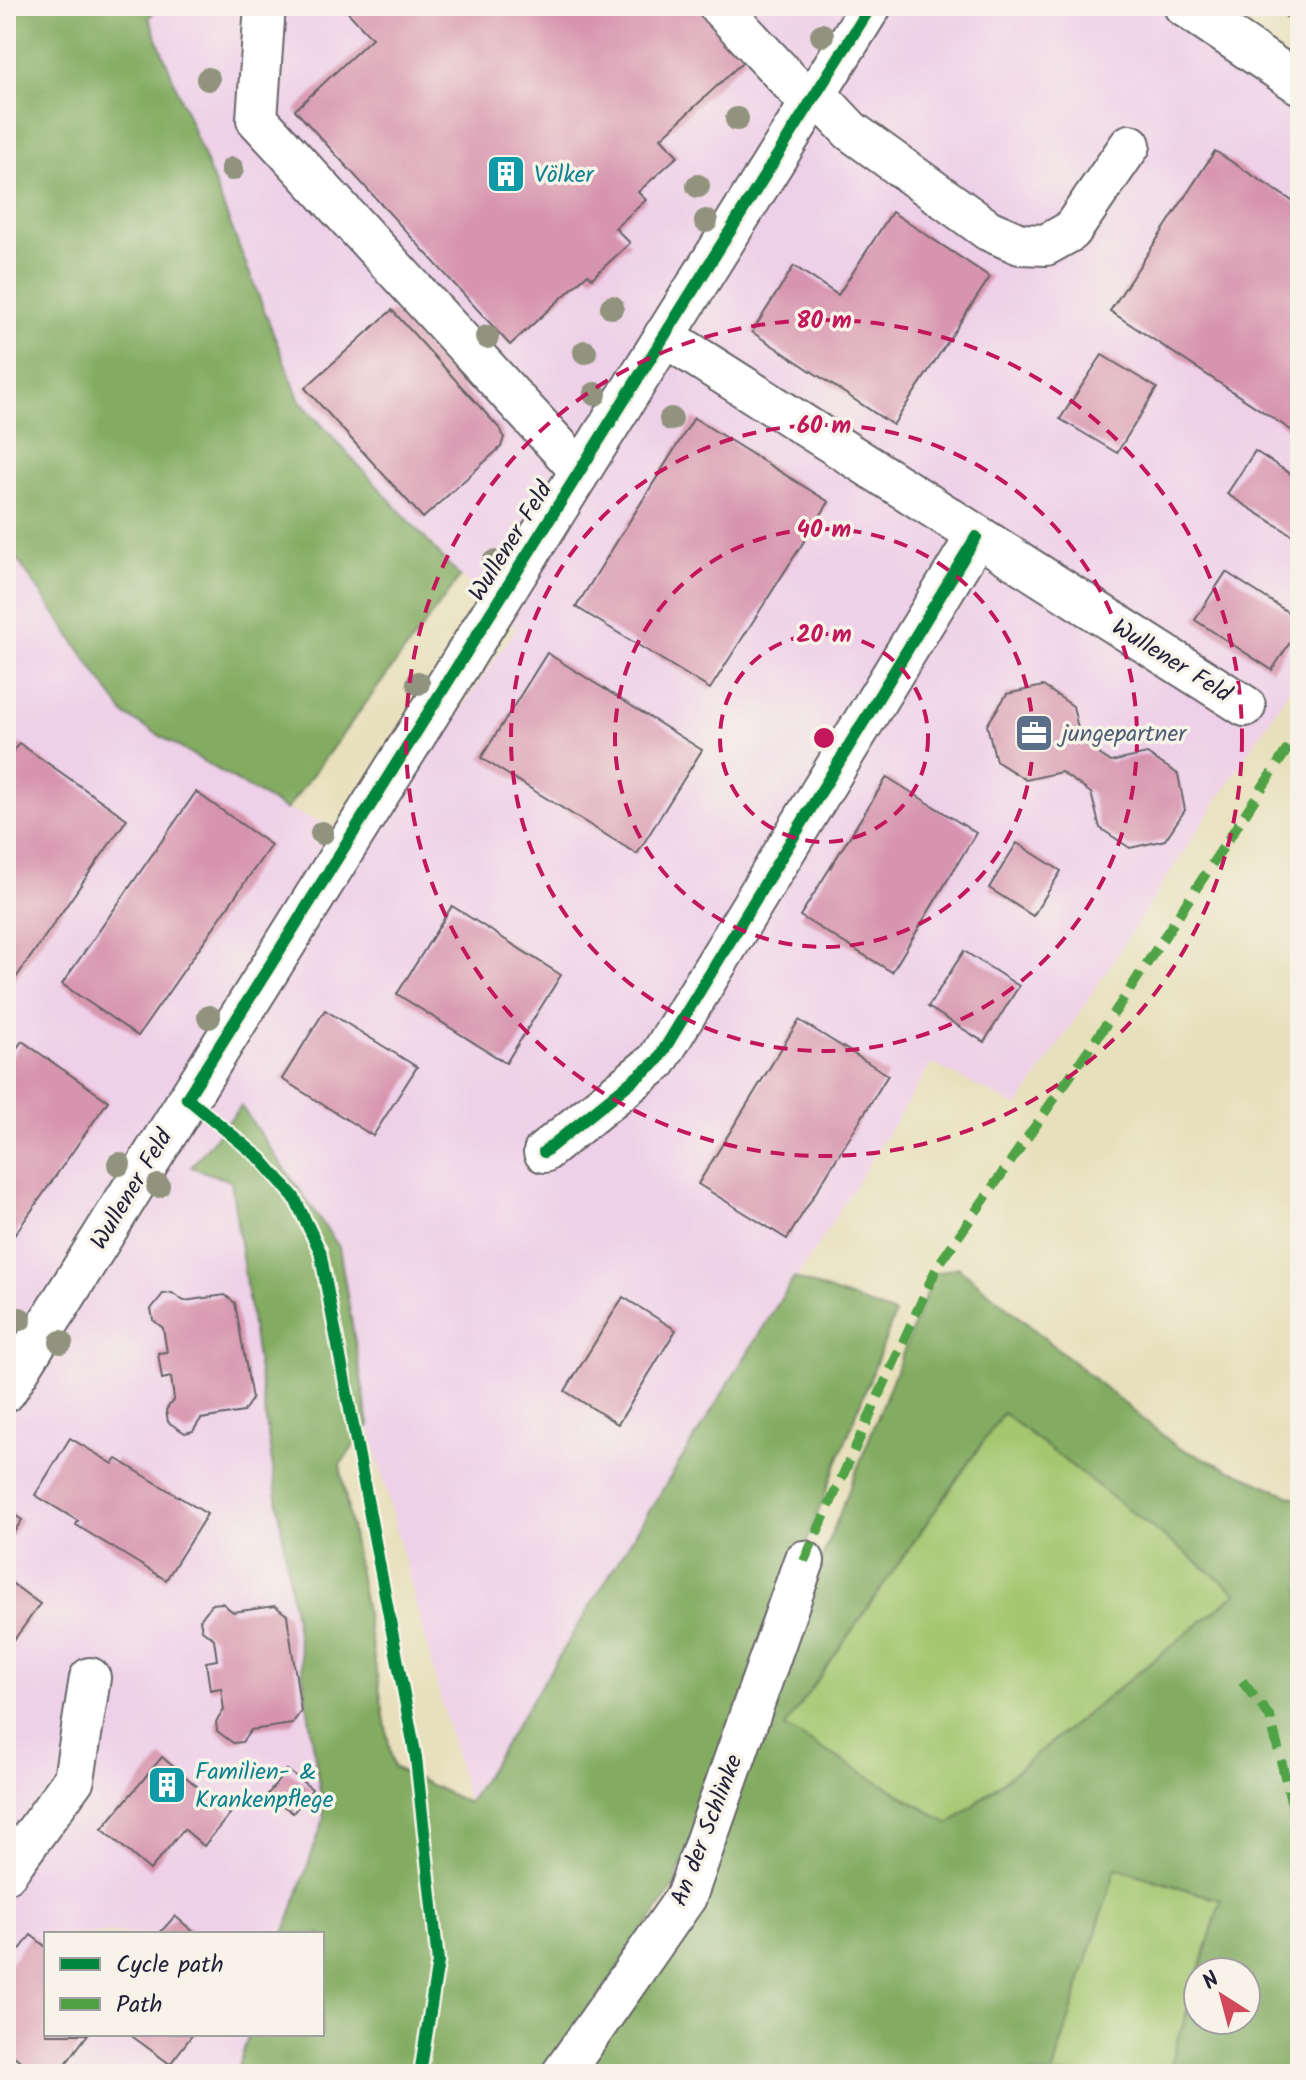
<svg xmlns="http://www.w3.org/2000/svg" width="1306" height="2080" font-family="Kalam,sans-serif">
  <style>
    .built { fill: #eed0e8 }
    .green { fill: #a4c770; stroke: #637456; stroke-width: 2 }
    .forest { fill: #83ac62; stroke: #52674e; stroke-width: 2; fill-rule: evenodd }
    .building { fill: #d794ae }
    .lines { fill: none; stroke-linecap: round; stroke-linejoin: round }
    .minor-casing { stroke: #676468; stroke-width: 44 }
    .minor { stroke: #fff; stroke-width: 40 }
    .quiet { stroke: #50a245; stroke-width: 10; stroke-dasharray: 20 10; stroke-linecap: butt }
    .cycleway-casing { stroke: #f7f3e8; stroke-width: 17 }
    .cycleway { stroke: #00873e; stroke-width: 12 }
    .tree { fill: #91937e }
    .ring { fill: none; stroke: #c2185b; stroke-width: 4; stroke-dasharray: 14 10 }
    .labels { text-anchor: middle; stroke-width: 7; stroke-linejoin: round; paint-order: stroke }
    .culture-label { font-size: 24px; fill: #0d838f; stroke: #f7f3e8; text-anchor: start }
    .street-label { font-size: 24px; fill: #22223b; stroke: #f7f3e8 }
    .service-label { font-size: 24px; fill: #4e5e75; stroke: #f7f3e8; text-anchor: start }
    .centre { fill: #c2185b; stroke: #f7f3e8; stroke-width: 4 }
    .ring-label { font-size: 24px; text-anchor: middle; font-weight: bold; fill: #c2185b; stroke: #f7f3e8; stroke-width: 7; stroke-linejoin: round; paint-order: stroke }
  </style>
  <rect width="100%" height="100%" fill="#f7f3e8"/>
  <filter id="ink" filterUnits="userSpaceOnUse"><feTurbulence type="fractalNoise" baseFrequency=".0125" numOctaves="2"/><feDisplacementMap in="SourceGraphic" scale="16" xChannelSelector="R" yChannelSelector="G"/><feConvolveMatrix kernelMatrix="1 2 1 2 8 2 1 2 1" color-interpolation-filters="sRGB"/></filter>
  <filter id="wash" filterUnits="userSpaceOnUse"><feTurbulence type="fractalNoise" baseFrequency=".006" numOctaves="4" result="noise"/><feDisplacementMap in="SourceGraphic" scale="32" xChannelSelector="R" yChannelSelector="G"/><feGaussianBlur stdDeviation="1.8" result="paint"/><feColorMatrix in="noise" values="0 0 0 0 0 0 0 0 0 0 0 0 0 0 0 0 0 1.4 0 .05"/><feComposite in="paint" operator="in"/></filter>
  <g filter="url(#wash)">
    <rect width="100%" height="100%" fill="#e8e0bc"/>
    <!-- built -->
    <path class="built" d="M158,6H1159L1300,99V673L1018,1107L932,1063L468,1803L369,1425L339,1247L240,1106L191,1166L231,1181L324,1819L284,1934H46V2034H249L239,2064L229,2074H6V542L127,715L291,811L372,842L516,628L460,576L300,401L149,17Z"/>
    <!-- green -->
    <g class="green">
      <path d="M1003,1413L1238,1592L950,1824L784,1727Z"/>
      <path d="M1115,1868L1221,1900L1168,2074H1052Z"/>
    </g>
    <!-- forest -->
    <g class="forest">
      <path d="M6,6H158L149,18L300,401L460,577L286,810L125,715L6,543Z"/>
      <path d="M241,1106L339,1247L369,1425L340,1465L393,1767L468,1803L794,1278L895,1314L672,1889L546,2074H229L239,2064L249,2034H322V1934H284L324,1819L231,1181L191,1167Z"/>
      <path d="M958,1267L1177,1447L1300,1500V2074H1168L1198,1976V2020H1246V1972H1199L1221,1900L1116,1868L1052,2074H570L689,1896L934,1274ZM1003,1413L1237,1593L950,1824L785,1727Z"/>
    </g>
    <g id="blocks">
      <!-- building -->
      <g class="building">
        <path d="M342,6H698L746,59L661,138L678,156L638,192L646,200L615,228L630,243L592,278L588,274L510,345L295,110L372,38Z"/>
        <path d="M1270,6H1300V26Z"/>
        <path d="M1215,151L1300,206V436L1110,311Z"/>
        <path d="M892,212L990,277L893,425L752,332L794,266L838,295Z"/>
        <path d="M392,310L501,430L504,437L501,447L423,518L305,388Z"/>
        <path d="M1102,355L1157,388L1117,453L1060,419Z"/>
        <path d="M694,418L829,502L710,689L576,607Z"/>
        <path d="M1255,451L1300,480V540L1227,494Z"/>
        <path d="M1226,572L1300,620V627L1272,670L1195,620Z"/>
        <path d="M547,653L702,750L637,854L481,758Z"/>
        <path d="M1043,686L1073,706L1081,742L1111,762L1147,754L1178,774L1185,810L1165,840L1130,848L1100,828L1091,793L1061,772L1026,780L996,761L987,725L1007,694Z"/>
        <path d="M19,743L127,819L6,992V762Z"/>
        <path d="M887,777L976,833L892,972L800,916Z"/>
        <path d="M196,792L271,845L138,1036L62,984Z"/>
        <path d="M1017,843L1061,871L1033,916L989,888Z"/>
        <path d="M452,906L561,975L506,1063L397,994Z"/>
        <path d="M964,951L1019,986L984,1042L928,1007Z"/>
        <path d="M325,1010L417,1067L373,1136L282,1079Z"/>
        <path d="M799,1020L888,1075L787,1239L698,1184Z"/>
        <path d="M22,1041L108,1101L6,1247V1064Z"/>
        <path d="M172,1293L184,1301L225,1295L235,1303L252,1399L243,1412L201,1419L193,1431L185,1433L168,1422L166,1410L174,1399L171,1377L162,1379L158,1353L167,1352L163,1328L153,1320L151,1309L163,1294Z"/>
        <path d="M623,1297L676,1330L618,1424L565,1391Z"/>
        <path d="M70,1438L113,1464L117,1459L207,1514L166,1580L76,1525L78,1521L35,1495Z"/>
        <path d="M6,1509L22,1520L6,1544Z"/>
        <path d="M6,1579L40,1604L11,1644L6,1641Z"/>
        <path d="M222,1603L233,1612L275,1606L287,1615L301,1711L292,1724L251,1730L242,1742L233,1743L217,1731L216,1722L224,1710L221,1688L210,1690L206,1662L217,1660L214,1639L202,1630L200,1620L212,1604Z"/>
        <path d="M162,1757L230,1814L204,1846L184,1829L150,1870L102,1829Z"/>
        <path d="M287,1770L312,1789L293,1813L268,1794Z"/>
        <path d="M175,1916L196,1934H159Z"/>
        <path d="M31,1935L46,1947V2034H88L58,2074H38L6,2050V1968Z"/>
        <path d="M129,2034H193L170,2064Z"/>
      </g>
    </g>
  </g>
  <g filter="url(#ink)">
    <use href="#blocks" fill-opacity="0" stroke="#676468" stroke-width="2"/>
    <g class="lines">
      <defs>
        <g id="minor">
          <path d="M265,6L257,119L580,470"/>
          <path d="M719,6L810,103"/>
          <path d="M1184,6L1300,84"/>
          <path d="M816,94L851,131L988,230L1020,244L1046,245L1071,231L1130,145"/>
          <path d="M664,336L1245,706"/>
          <path d="M544,1152L657,1061L976,537"/>
          <path d="M6,1391L871,6"/>
          <path d="M6,1873L74,1779L90,1678"/>
          <path d="M562,2074L686,1897L804,1561"/>
        </g>
      </defs>
      <!-- minor casing -->
      <use href="#minor" class="minor-casing"/>
      <!-- minor -->
      <use href="#minor" class="minor"/>
      <!-- quiet -->
      <g class="quiet">
        <path d="M804,1561L937,1267L1119,1006L1300,730"/>
        <path d="M1242,1681L1270,1717L1300,1836"/>
      </g>
      <defs>
        <g id="cycleway">
          <path d="M544,1152L657,1061L976,537"/>
          <path d="M420,2074L438,1962L416,1758L320,1251L294,1197L261,1159L187,1098L871,6"/>
        </g>
      </defs>
      <!-- cycleway casing -->
      <use href="#cycleway" class="cycleway-casing"/>
      <!-- cycleway -->
      <use href="#cycleway" class="cycleway"/>
    </g>
    <!-- trees -->
    <g class="tree">
      <circle cx="822" cy="35" r="12"/>
      <circle cx="208" cy="79" r="12"/>
      <circle cx="737" cy="119" r="12"/>
      <circle cx="232" cy="169" r="12"/>
      <circle cx="698" cy="186" r="12"/>
      <circle cx="706" cy="221" r="12"/>
      <circle cx="612" cy="307" r="12"/>
      <circle cx="487" cy="337" r="12"/>
      <circle cx="585" cy="352" r="12"/>
      <circle cx="595" cy="394" r="12"/>
      <circle cx="671" cy="419" r="12"/>
      <circle cx="494" cy="562" r="12"/>
      <circle cx="418" cy="683" r="12"/>
      <circle cx="322" cy="833" r="12"/>
      <circle cx="209" cy="1017" r="12"/>
      <circle cx="119" cy="1164" r="12"/>
      <circle cx="158" cy="1186" r="12"/>
      <circle cx="20" cy="1319" r="12"/>
      <circle cx="61" cy="1342" r="12"/>
    </g>
  </g>
  <!-- distance rings -->
  <g class="ring">
    <circle cx="824" cy="738" r="104"/>
    <circle cx="824" cy="738" r="209"/>
    <circle cx="824" cy="738" r="313"/>
    <circle cx="824" cy="738" r="418"/>
  </g>
  <!-- icons -->
  <defs>
    <symbol id="building-square" viewBox="-11 -11 22 22"><rect x="-9" y="-9" width="18" height="18" rx="4" fill="#0f9aa8" stroke="#f7f3e8"/><path d="M-4-6H4V6H1V3H-1V6H-4ZM-2.5-4.3h1.7v1.8h-1.7ZM.8-4.3h1.7v1.8H.8ZM-2.5-1h1.7V.8h-1.7ZM.8-1h1.7V.8H.8Z" fill="#fff"/></symbol>
    <symbol id="office-square" viewBox="-11 -11 22 22"><rect x="-9" y="-9" width="18" height="18" rx="4" fill="#5c6f8a" stroke="#f7f3e8"/><path d="M-6-3h4V-5.5h4V-3h4V5H-6ZM-1-4.5V-3h2v-1.5ZM-6 0V1H6V0Z" fill="#fff"/></symbol>
  </defs>
  <g fill-rule="evenodd">
    <use href="#building-square" x="484" y="152" width="44" height="44"/>
    <use href="#office-square" x="1012" y="711" width="44" height="44"/>
    <use href="#building-square" x="145" y="1763" width="44" height="44"/>
  </g>
  <g class="labels">
    <!-- culture labels -->
    <g class="culture-label">
      <text x="534" y="182">Völker</text>
      <text x="195" y="1779">Familien- &amp;<tspan x="195" dy="28">Krankenpflege</tspan></text>
    </g>
    <!-- street labels -->
    <g class="street-label">
      <text transform="translate(510 541) rotate(-58)" y="8">Wullener Feld</text>
      <text transform="translate(1172 660) rotate(32)" y="8">Wullener Feld</text>
      <text transform="translate(131 1189) rotate(-59)" y="8">Wullener Feld</text>
      <text transform="translate(706 1830) rotate(-69)" y="8">An der Schlinke</text>
    </g>
    <!-- service labels -->
    <g class="service-label">
      <text x="1062" y="741">jungepartner</text>
    </g>
  </g>
  <circle cx="824" cy="738" r="12" class="centre"/>
  <g class="ring-label">
    <text x="824" y="328">80 m</text>
    <text x="824" y="433">60 m</text>
    <text x="824" y="537">40 m</text>
    <text x="824" y="642">20 m</text>
  </g>
  <!-- margin -->
  <rect width="1306" height="2080" fill="none" stroke="#f7f3e8" stroke-width="32"/>
  <!-- legend -->
  <rect x="44" y="1932" width="280" height="104" fill="#f7f3e8" stroke="#a29fa3" stroke-width="2"/>
  <rect x="60" y="1958" width="40" height="12" fill="#00873e" stroke="#a29fa3" stroke-width="2"/>
  <text x="116" y="1972" font-size="24" fill="#22223b">Cycle path</text>
  <rect x="60" y="1998" width="40" height="12" fill="#50a245" stroke="#a29fa3" stroke-width="2"/>
  <text x="116" y="2012" font-size="24" fill="#22223b">Path</text>
  <!-- north arrow -->
  <g transform="translate(1222 1996) rotate(324)"><circle r="38" fill="#f7f3e8" stroke="#a29fa3" stroke-width="2"/>
  <path d="M0-6L14 30L0 20L-14 30Z" fill="#d1495b"/>
  <text y="-12" font-size="22" font-weight="bold" text-anchor="middle" fill="#22223b">N</text>
  </g>
</svg>
